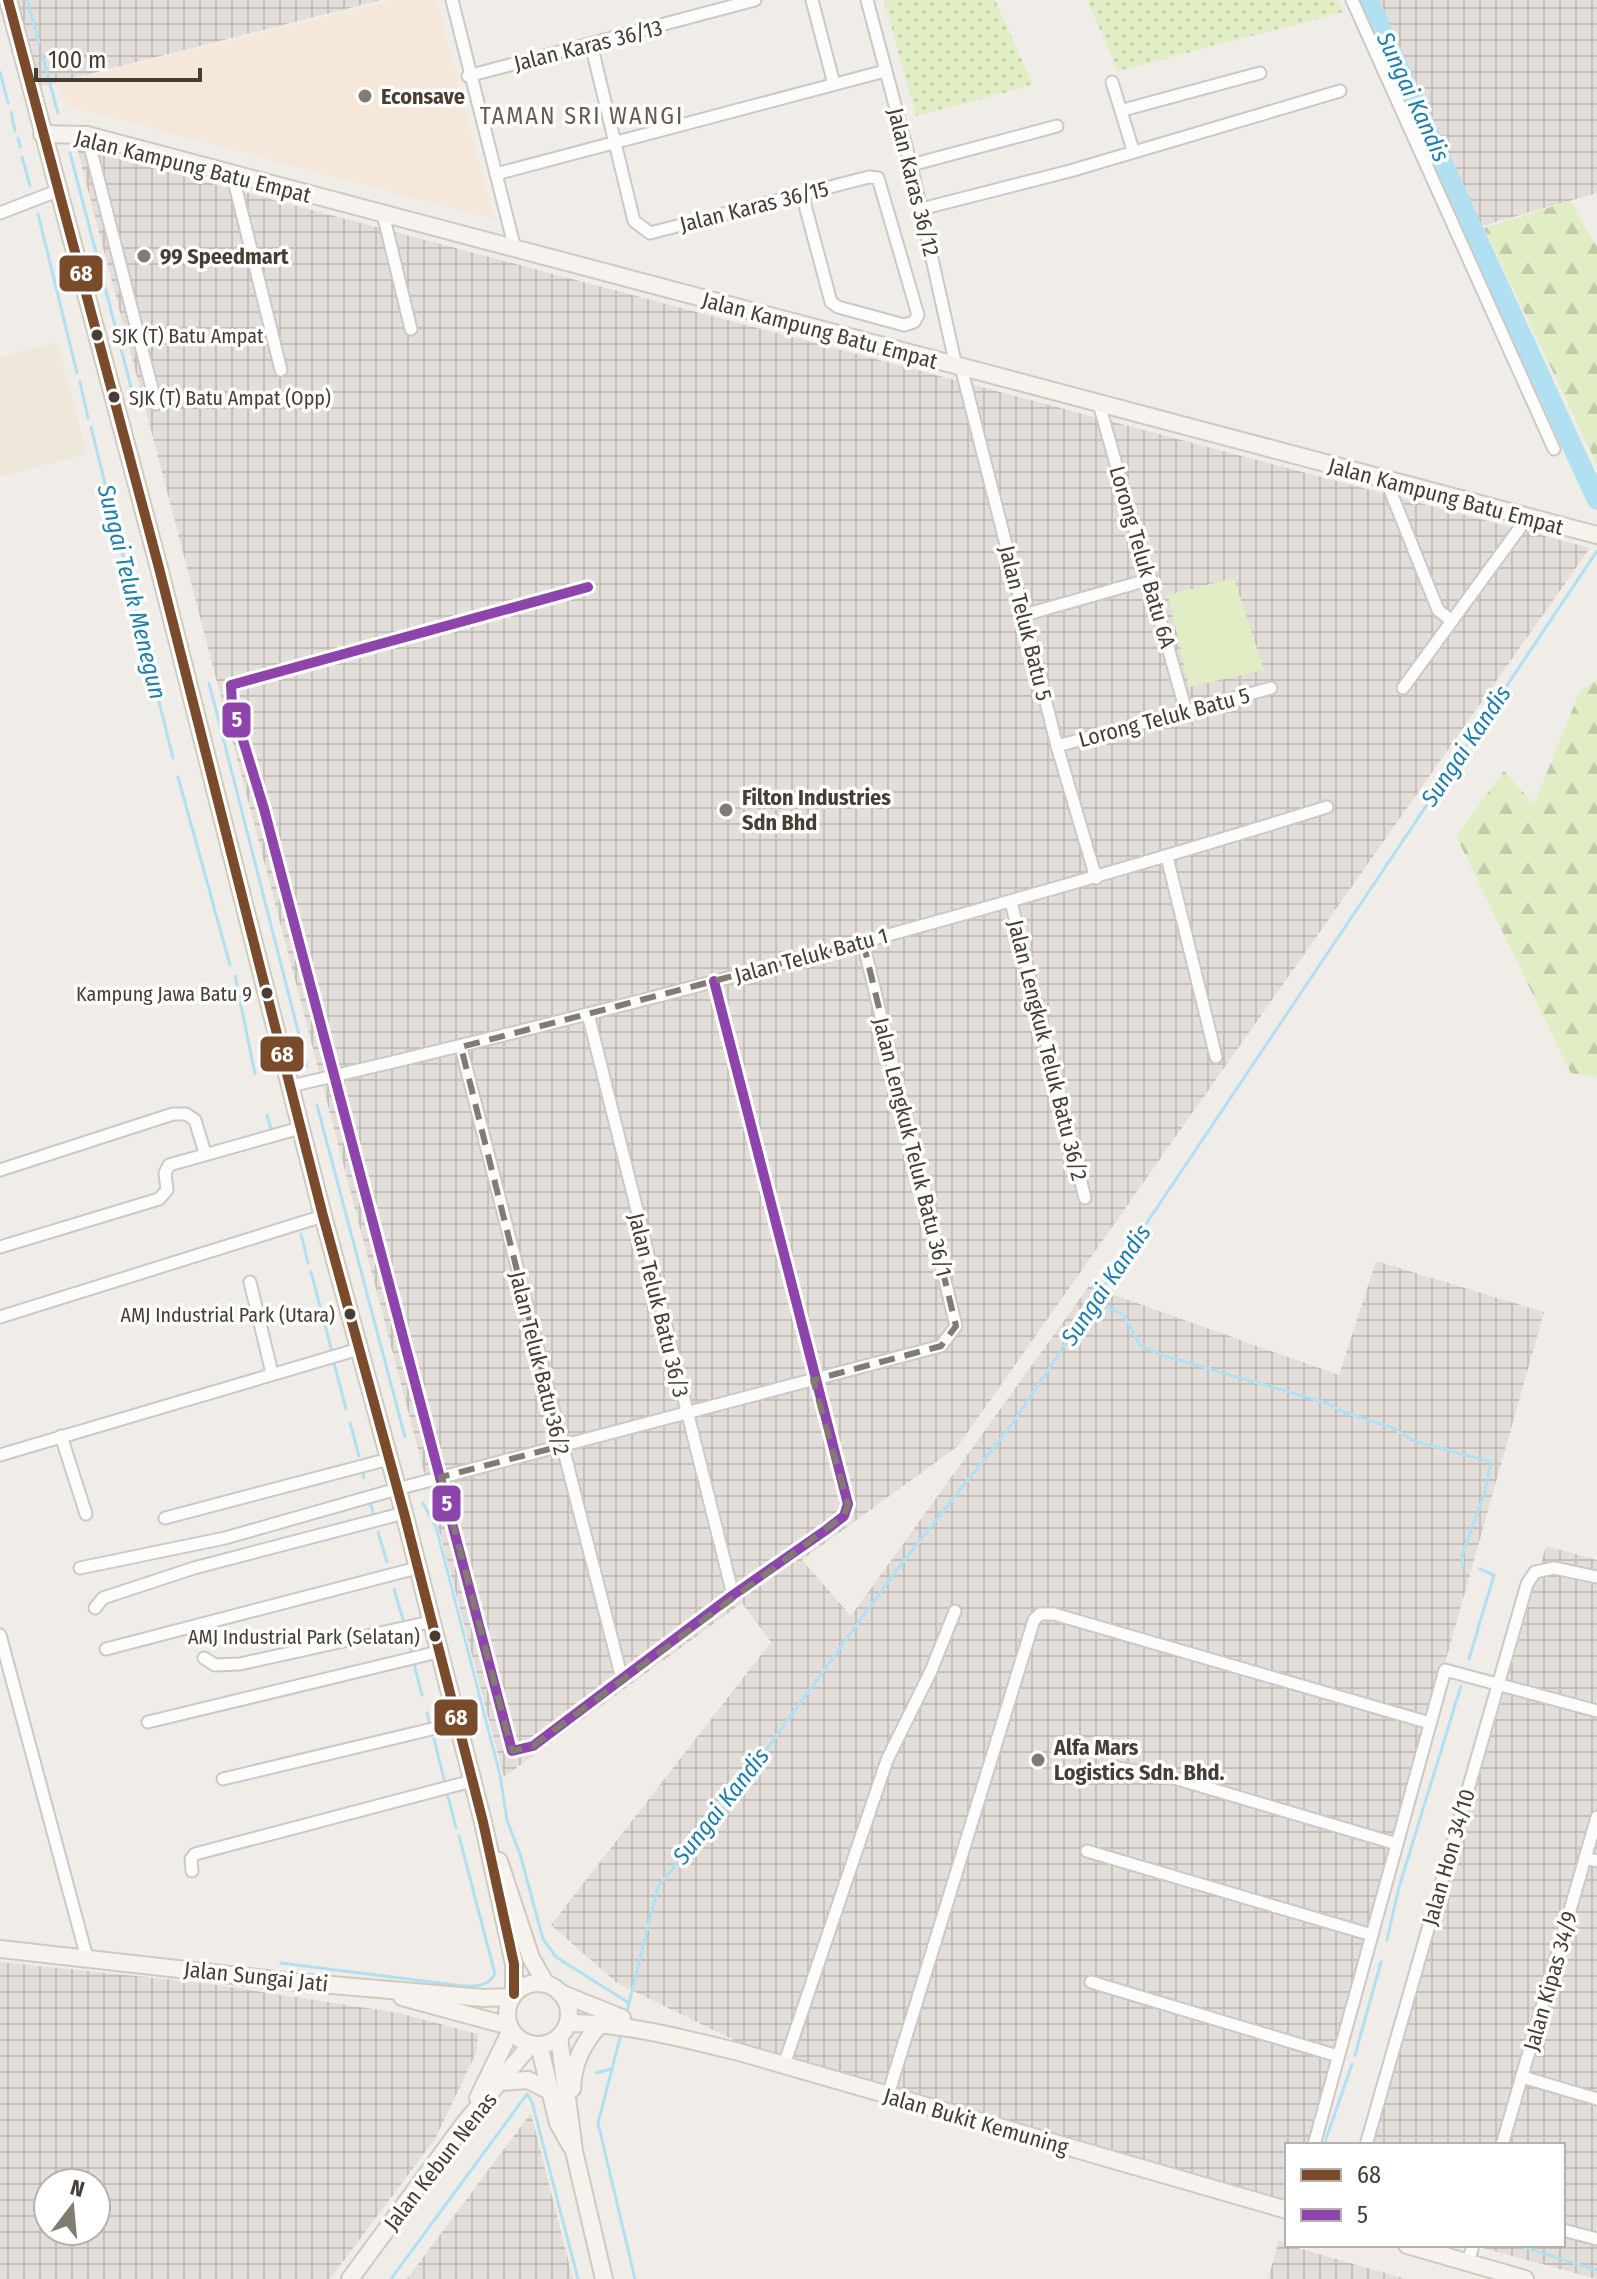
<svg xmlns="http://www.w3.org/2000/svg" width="1597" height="2279" font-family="'Fira Sans Condensed',sans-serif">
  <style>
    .commercial { fill: #f5e7d9 }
    .industrial { fill: url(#industrial-grid); fill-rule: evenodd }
    .education { fill: #efe7d9 }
    .grass { fill: url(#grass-dots) }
    .forest { fill: url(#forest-firs) }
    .green { fill: #e1edc4 }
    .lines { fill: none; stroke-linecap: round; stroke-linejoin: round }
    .stream { stroke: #b2e0f3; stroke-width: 3 }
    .river { stroke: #b2e0f3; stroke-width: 20 }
    .street-casing { stroke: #ccc9c4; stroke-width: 15 }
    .secondary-casing { stroke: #d0cabe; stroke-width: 20 }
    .street { stroke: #fdfcfc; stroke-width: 11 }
    .secondary { stroke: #f6f3ee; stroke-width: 16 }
    .bus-1-casing { stroke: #fff; stroke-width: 16 }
    .bus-2-casing { stroke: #fff; stroke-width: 16 }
    .bus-1 { stroke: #7a4b2a; stroke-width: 10 }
    .bus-2 { stroke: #8e44ad; stroke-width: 10 }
    .marked { fill: none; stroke: #827b72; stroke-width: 6; stroke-dasharray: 16 10; stroke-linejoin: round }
    .poi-dot { fill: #827b72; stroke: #fff; stroke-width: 3 }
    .bus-dot { fill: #473d33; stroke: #fff; stroke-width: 3 }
    .labels { text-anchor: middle; stroke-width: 7; stroke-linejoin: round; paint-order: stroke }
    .bus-label { font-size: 20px; fill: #473d33; stroke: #fff; text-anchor: end }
    .street-label { font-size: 22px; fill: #473d33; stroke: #fff }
    .poi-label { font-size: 22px; font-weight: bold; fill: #473d33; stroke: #fff; text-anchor: start }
    .water-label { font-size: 24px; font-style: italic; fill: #1e7eae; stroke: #fff }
    .neighbourhood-label { font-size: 24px; letter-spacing: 2px; fill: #6b5a49; stroke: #fff }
    .line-badge { stroke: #fff; stroke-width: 3 }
    .badge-label { font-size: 22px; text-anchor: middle; font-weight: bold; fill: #fff }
  </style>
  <defs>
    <pattern id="industrial-grid" width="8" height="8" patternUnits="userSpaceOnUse" patternTransform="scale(2)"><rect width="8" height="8" fill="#e3ded9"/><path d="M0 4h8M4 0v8" fill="none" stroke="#c4bfbb"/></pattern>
    <pattern id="grass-dots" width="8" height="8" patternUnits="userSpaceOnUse" patternTransform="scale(2)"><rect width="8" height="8" fill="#e1edc4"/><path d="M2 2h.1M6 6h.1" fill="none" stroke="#c2cca9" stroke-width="1.8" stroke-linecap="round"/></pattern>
    <pattern id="forest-firs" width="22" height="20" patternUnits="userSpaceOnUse" patternTransform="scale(2)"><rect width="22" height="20" fill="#e1edc4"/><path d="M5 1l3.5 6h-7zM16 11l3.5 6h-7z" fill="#c2cca9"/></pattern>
  </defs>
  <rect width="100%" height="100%" fill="#f0ede8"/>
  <!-- commercial -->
  <path class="commercial" d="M395,0H436L494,219L67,105L58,83Z"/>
  <!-- industrial -->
  <g class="industrial">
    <path d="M15,0H381L38,87Z"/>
    <path d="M1374,0H1597V193L1478,227Z"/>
    <path d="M77,148L1590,548L958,1446L802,1560L851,1616L1089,1286L1339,1375L1376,1261L1544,1312L1309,2145H1287V2203L748,2047L617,1983L551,1925L771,1642L742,1603L504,1777Z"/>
    <path d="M1546,1546L1597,1560V2279L1472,2245H1563V2145H1373Z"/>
    <path d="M0,1962L204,1983L399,2013L478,2034L476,2053L435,2139L330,2279H0ZM48,2183H96V2231H48Z"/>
    <path d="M531,2113L573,2279H407Z"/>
    <path d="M1279,2240L1287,2245L1406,2279H1268Z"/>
  </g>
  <!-- education -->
  <path class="education" d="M57,342L87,454L0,477V357Z"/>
  <!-- grass -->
  <g class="grass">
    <path d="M884,0H995L1033,85L916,116Z"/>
    <path d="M1087,0H1337L1343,12L1118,71Z"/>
  </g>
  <!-- forest -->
  <g class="forest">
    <path d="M1570,201L1597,247V464L1484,228Z"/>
    <path d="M1597,680V1077L1571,1073L1456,836L1504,771L1534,804L1580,691Z"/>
  </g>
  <!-- green -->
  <path class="green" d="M1234,578L1264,670L1189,687L1168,595Z"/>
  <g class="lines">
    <!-- stream -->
    <g class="stream">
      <path d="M27,0L39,43"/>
      <path d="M42,54L58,113"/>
      <path d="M0,72L8,103"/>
      <path d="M11,112L15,131"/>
      <path d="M18,138L20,147"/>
      <path d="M70,153L136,406"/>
      <path d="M22,157L30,186"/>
      <path d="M38,214L77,373"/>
      <path d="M80,382L88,418"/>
      <path d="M91,427L173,758"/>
      <path d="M209,683L307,1066"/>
      <path d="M178,777L230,965"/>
      <path d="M235,976L255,1074"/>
      <path d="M317,1105L405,1437"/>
      <path d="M267,1115L272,1132"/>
      <path d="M301,1234L308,1263"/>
      <path d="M311,1272L332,1352"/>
      <path d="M1097,1302L1124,1315L1140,1345L1161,1355L1327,1403L1343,1412L1391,1427L1414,1441L1491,1462L1484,1495L1462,1555L1463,1565"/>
      <path d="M333,1359L346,1409"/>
      <path d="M350,1423L359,1456"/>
      <path d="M363,1472L364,1478"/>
      <path d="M370,1501L374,1517"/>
      <path d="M423,1503L436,1527L500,1775L507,1820L520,1854L543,1939L556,1957L629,2003"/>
      <path d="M378,1532L387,1562"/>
      <path d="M394,1589L404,1623"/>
      <path d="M405,1631L412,1654"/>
      <path d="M1469,1659L1494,1575L1480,1569"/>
      <path d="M413,1660L422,1695"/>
      <path d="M427,1713L429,1722"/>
      <path d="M434,1739L445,1783"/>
      <path d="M447,1793L456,1828"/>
      <path d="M1387,1940L1399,1887L1461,1686"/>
      <path d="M281,1963L463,1986C477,1986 487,1987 495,1974L459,1836"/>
      <path d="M626,2015L658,1886L727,1804L895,1572L1010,1427L1597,551"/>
      <path d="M621,2034L598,2123L635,2279"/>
      <path d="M1355,2055L1381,1962"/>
      <path d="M596,2073L611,2069"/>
      <path d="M1324,2145L1352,2064"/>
      <path d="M1516,2245L1597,2270"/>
      <path d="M391,2279L527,2094L532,2102L578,2279"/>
    </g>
    <!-- river -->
    <path class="river" d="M1368,0L1597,500"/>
    <defs>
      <g id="street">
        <path d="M452,0L515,249"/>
        <path d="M812,0L834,84"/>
        <path d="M867,0L911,165L956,366"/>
        <path d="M1352,0L1554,449"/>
        <path d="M591,44L634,221L650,233L869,177L878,178L918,315L914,322L904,325L838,307L831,302L802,194"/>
        <path d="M468,76L755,0"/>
        <path d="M1112,82L1133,150"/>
        <path d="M1123,110L1260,73"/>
        <path d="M87,135L156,404"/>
        <path d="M911,165L1057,126"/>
        <path d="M232,173L281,370"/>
        <path d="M496,174L885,71"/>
        <path d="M921,209L1070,171L1340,91"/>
        <path d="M0,213L57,191"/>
        <path d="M383,214L411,329"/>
        <path d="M961,367L1057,746L1096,878"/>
        <path d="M1099,404L1186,711"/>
        <path d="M1386,480L1438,610L1452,621"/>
        <path d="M588,587L231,685L232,704L264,809L512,1751L533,1746L733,1595L826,1530L844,1516L848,1504L714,981"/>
        <path d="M1024,615L1151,579"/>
        <path d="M1403,688L1527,518"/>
        <path d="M1057,746L1271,688"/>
        <path d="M1167,857L1216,1057"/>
        <path d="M1011,902L1085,1198"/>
        <path d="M588,1014L733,1595"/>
        <path d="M461,1047L622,1679"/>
        <path d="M291,1086C639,1005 985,913 1327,807"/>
        <path d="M0,1170L173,1114H186L195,1120L205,1153"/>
        <path d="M0,1247L159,1199L167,1190L165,1173L169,1165L300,1128"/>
        <path d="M250,1282L272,1373"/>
        <path d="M0,1317L323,1216"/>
        <path d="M61,1436L86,1514"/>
        <path d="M0,1455L359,1349"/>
        <path d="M165,1518L389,1459"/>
        <path d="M80,1568L225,1538L397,1489L941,1346L956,1326L863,942"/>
        <path d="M95,1608L103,1598L194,1568L404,1513"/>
        <path d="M0,1635L87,1958"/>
        <path d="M106,1649L417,1568"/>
        <path d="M204,1658L215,1665L240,1664L430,1622"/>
        <path d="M148,1722L438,1652"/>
        <path d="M1112,1767L1174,1778L1397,1844"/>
        <path d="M223,1779L457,1723"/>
        <path d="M1087,1851L1372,1935"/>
        <path d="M1585,1858L1597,1861"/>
        <path d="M192,1871L191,1859L195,1854L472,1781"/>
        <path d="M1091,1982L1338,2056"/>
        <path d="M784,2065L887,1760L931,1671L955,1611"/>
        <path d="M1522,2077L1597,2099"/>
        <path d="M888,2095L1034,1620L1040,1614H1054L1430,1723"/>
        <path d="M1314,2145L1445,1670L1597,1711"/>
        <path d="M1366,2145L1527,1584L1535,1572L1554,1568L1597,1577"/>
        <path d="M1502,2145L1597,1817"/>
        <path d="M1563,2230L1597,2239"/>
        <path d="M1468,2263L1473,2245"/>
      </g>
      <g id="secondary">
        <path d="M8,0L159,568L323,1216L404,1513L483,1822L514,1964V1994"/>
        <path d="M42,134L87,135L1597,535"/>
        <path d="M499,1861L531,1958L546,1984"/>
        <path d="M0,1949L285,1981L484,1998L512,1997"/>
        <circle cx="538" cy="2014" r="31"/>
        <path d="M560,1993L622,2018"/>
        <path d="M402,1997L509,2026"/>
        <path d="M568,2023C626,2023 682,2038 739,2052L1287,2210"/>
        <path d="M559,2037L574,2151L604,2279"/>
        <path d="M539,2045L558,2123L571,2146"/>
        <path d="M501,2082L528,2080L548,2090"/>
        <path d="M572,2089C573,2062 583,2043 601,2023"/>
        <path d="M478,2098L511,2030"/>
        <path d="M1407,2245L1525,2279"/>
        <path d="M350,2279L464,2124L531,2044"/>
      </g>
    </defs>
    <!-- street casing -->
    <use href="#street" class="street-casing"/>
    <!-- secondary casing -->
    <use href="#secondary" class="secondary-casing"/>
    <!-- street -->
    <use href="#street" class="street"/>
    <!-- secondary -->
    <use href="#secondary" class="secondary"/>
    <defs>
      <path id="bus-1" d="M8,0L159,568L323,1216L404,1513L483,1822L514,1964V1994"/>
      <path id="bus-2" d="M588,587L231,685L232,704L264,809L512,1751L533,1746L733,1595L826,1530L844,1516L848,1504L714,981"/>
    </defs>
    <!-- bus-1 casing -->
    <use href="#bus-1" class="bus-1-casing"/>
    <!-- bus-2 casing -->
    <use href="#bus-2" class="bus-2-casing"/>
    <!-- bus-1 -->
    <use href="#bus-1" class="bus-1"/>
    <!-- bus-2 -->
    <use href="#bus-2" class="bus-2"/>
  </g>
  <!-- marked area -->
  <path class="marked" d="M863,942L956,1326L941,1346L813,1380L848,1504L844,1516L533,1746L512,1751L441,1477L561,1446L461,1047Z"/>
  <!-- markers -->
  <g class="poi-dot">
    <circle cx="365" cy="96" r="8"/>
    <circle cx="144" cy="256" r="8"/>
    <circle cx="726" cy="810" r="8"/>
    <circle cx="1038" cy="1760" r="8"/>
  </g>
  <g class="bus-dot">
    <circle cx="97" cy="335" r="7"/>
    <circle cx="114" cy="397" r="7"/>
    <circle cx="267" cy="993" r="7"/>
    <circle cx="350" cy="1314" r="7"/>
    <circle cx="435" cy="1636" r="7"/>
  </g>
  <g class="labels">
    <!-- bus labels -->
    <g class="bus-label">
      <text x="112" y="343" text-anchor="start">SJK (T) Batu Ampat</text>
      <text x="129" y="405" text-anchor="start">SJK (T) Batu Ampat (Opp)</text>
      <text x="252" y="1001">Kampung Jawa Batu 9</text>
      <text x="335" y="1322">AMJ Industrial Park (Utara)</text>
      <text x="420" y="1644">AMJ Industrial Park (Selatan)</text>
    </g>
    <!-- street labels -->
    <g class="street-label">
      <text transform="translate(588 45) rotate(-14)" y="8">Jalan Karas 36/13</text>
      <text transform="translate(193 166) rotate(14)" y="8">Jalan Kampung Batu Empat</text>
      <text transform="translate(914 182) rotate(76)" y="8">Jalan Karas 36/12</text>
      <text transform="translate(754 206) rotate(-14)" y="8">Jalan Karas 36/15</text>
      <text transform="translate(820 330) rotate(15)" y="8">Jalan Kampung Batu Empat</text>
      <text transform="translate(1446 496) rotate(15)" y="8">Jalan Kampung Batu Empat</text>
      <text transform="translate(1143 557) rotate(74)" y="8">Lorong Teluk Batu 6A</text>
      <text transform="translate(1026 623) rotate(76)" y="8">Jalan Teluk Batu 5</text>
      <text transform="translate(1164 717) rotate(-15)" y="8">Lorong Teluk Batu 5</text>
      <text transform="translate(811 955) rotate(-15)" y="8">Jalan Teluk Batu 1</text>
      <text transform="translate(1048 1050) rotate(76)" y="8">Jalan Lengkuk Teluk Batu 36/2</text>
      <text transform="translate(913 1147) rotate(76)" y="8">Jalan Lengkuk Teluk Batu 36/1</text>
      <text transform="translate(659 1305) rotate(76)" y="8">Jalan Teluk Batu 36/3</text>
      <text transform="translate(540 1363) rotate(76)" y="8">Jalan Teluk Batu 36/2</text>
      <text transform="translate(1448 1857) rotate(-74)" y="8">Jalan Hon 34/10</text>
      <text transform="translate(256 1976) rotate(6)" y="8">Jalan Sungai Jati</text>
      <text transform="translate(1550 1981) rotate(-74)" y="8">Jalan Kipas 34/9</text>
      <text transform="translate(976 2121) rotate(16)" y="8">Jalan Bukit Kemuning</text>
      <text transform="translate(440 2161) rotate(-52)" y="8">Jalan Kebun Nenas</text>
    </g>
    <!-- poi labels -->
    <g class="poi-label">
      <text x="381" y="104">Econsave</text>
      <text x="160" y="264">99 Speedmart</text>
      <text x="742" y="805">Filton Industries<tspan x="742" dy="25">Sdn Bhd</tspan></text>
      <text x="1054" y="1755">Alfa Mars<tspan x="1054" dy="25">Logistics Sdn. Bhd.</tspan></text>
    </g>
    <!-- water labels -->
    <g class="water-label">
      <text transform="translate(1413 97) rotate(65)" y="8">Sungai Kandis</text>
      <text transform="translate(132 592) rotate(76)" y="8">Sungai Teluk Menegun</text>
      <text transform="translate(1466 746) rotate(-56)" y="8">Sungai Kandis</text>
      <text transform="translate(1106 1285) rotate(-56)" y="8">Sungai Kandis</text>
      <text transform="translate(721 1806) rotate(-52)" y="8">Sungai Kandis</text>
    </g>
    <!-- neighbourhood labels -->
    <g class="neighbourhood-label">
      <text x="582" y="124">TAMAN SRI WANGI</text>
    </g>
  </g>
  <g class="line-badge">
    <rect x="58" y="254" width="46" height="39" rx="8" fill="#7a4b2a"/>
    <rect x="221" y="701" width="31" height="38" rx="8" fill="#8e44ad"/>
    <rect x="259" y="1035" width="46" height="38" rx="8" fill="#7a4b2a"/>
    <rect x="431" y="1484" width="31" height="39" rx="8" fill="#8e44ad"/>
    <rect x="433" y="1698" width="46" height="39" rx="8" fill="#7a4b2a"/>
  </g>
  <g class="badge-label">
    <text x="81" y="281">68</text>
    <text x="237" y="727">5</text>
    <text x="282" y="1062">68</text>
    <text x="447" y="1511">5</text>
    <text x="456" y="1725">68</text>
  </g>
  <!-- legend -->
  <rect x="1285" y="2143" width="280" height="104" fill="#ffffff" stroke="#b5b1ad" stroke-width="2"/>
  <rect x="1301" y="2169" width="40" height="12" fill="#7a4b2a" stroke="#b5b1ad" stroke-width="2"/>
  <text x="1357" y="2183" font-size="24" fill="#473d33">68</text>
  <rect x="1301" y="2209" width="40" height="12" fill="#8e44ad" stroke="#b5b1ad" stroke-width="2"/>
  <text x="1357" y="2223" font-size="24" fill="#473d33">5</text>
  <!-- north arrow -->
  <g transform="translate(72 2207) rotate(16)"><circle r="38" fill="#ffffff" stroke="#b5b1ad" stroke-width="2"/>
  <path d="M0-6L14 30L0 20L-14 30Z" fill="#827b72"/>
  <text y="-12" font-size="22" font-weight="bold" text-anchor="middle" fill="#473d33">N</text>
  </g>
  <!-- scale -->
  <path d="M36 68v12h164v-12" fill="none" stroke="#473d33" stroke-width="4"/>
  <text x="48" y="68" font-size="24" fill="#473d33" stroke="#ffffff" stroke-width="6" paint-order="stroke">100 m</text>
</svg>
